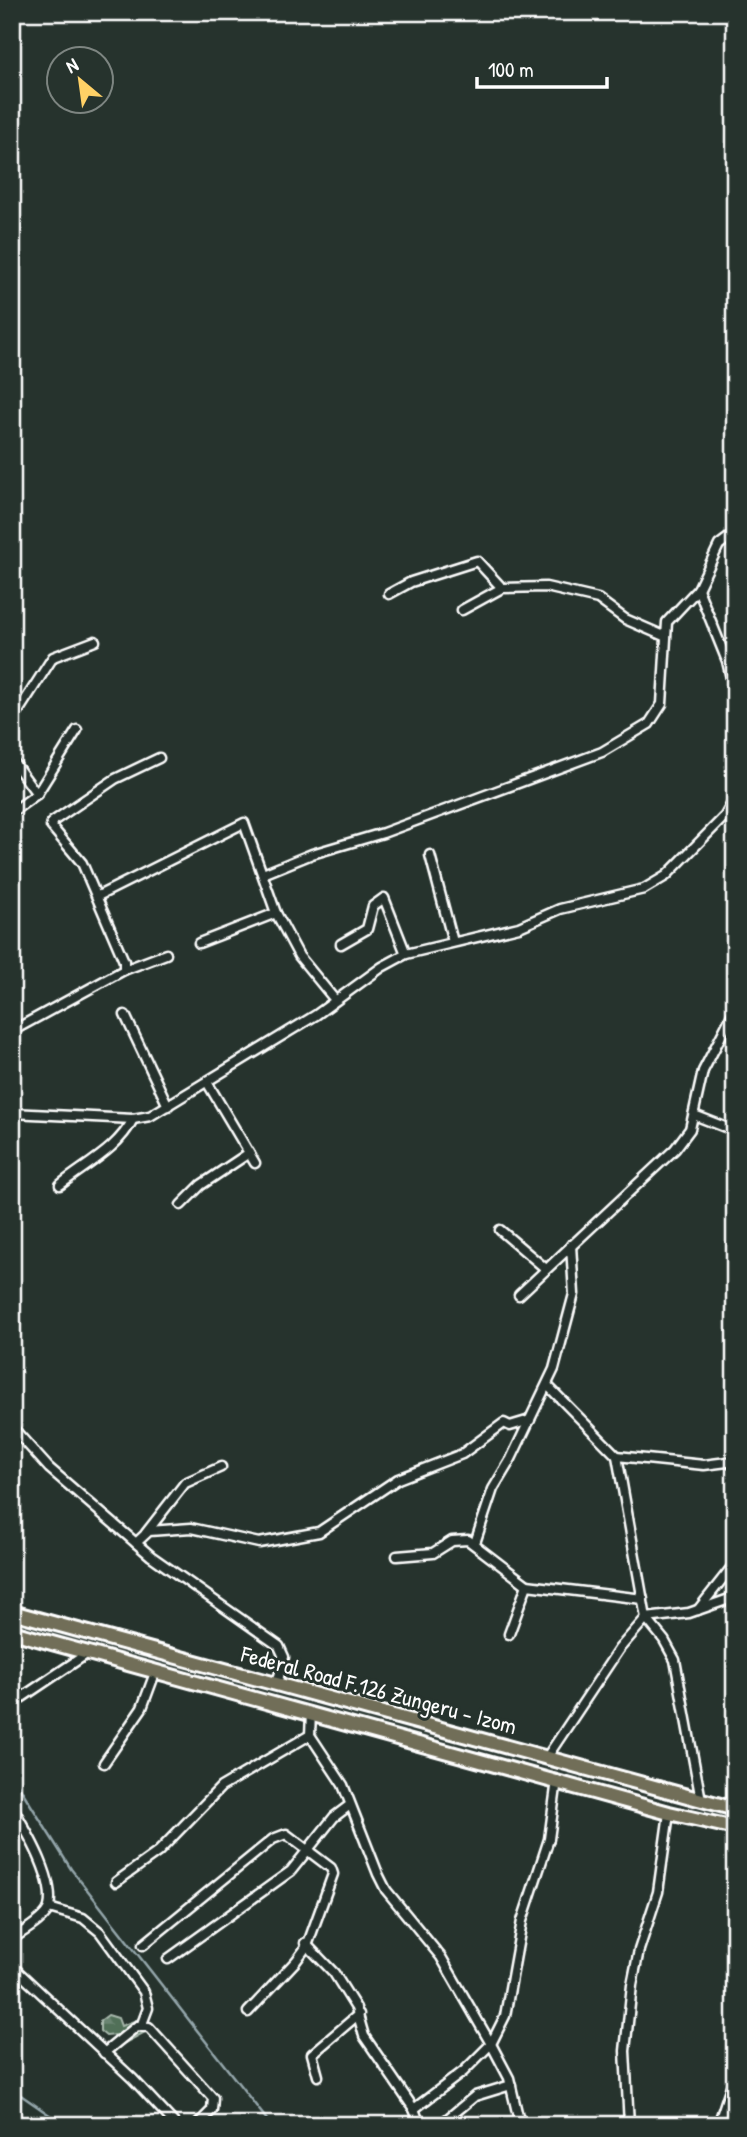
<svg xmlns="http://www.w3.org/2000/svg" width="747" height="2137" font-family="'Patrick Hand',sans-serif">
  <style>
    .forest { fill: url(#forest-firs); stroke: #a8b8ac; stroke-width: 2 }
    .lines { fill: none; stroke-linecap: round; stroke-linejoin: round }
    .stream { stroke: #94a6ab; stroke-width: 2.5 }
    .minor-casing { stroke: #fff; stroke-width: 13 }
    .primary-casing { stroke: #fff; stroke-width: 18 }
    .minor { stroke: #26332d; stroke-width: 8 }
    .primary { stroke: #716e59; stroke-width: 12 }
    .labels { text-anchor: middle; stroke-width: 6; stroke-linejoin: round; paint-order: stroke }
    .street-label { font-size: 23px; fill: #fff; stroke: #26332d }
  </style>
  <defs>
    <pattern id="forest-firs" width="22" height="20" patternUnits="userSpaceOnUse" patternTransform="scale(1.75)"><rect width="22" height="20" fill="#517059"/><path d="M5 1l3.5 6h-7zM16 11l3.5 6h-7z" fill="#6b8572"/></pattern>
  </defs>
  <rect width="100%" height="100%" fill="#26332d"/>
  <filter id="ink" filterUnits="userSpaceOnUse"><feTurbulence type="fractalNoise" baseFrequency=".0143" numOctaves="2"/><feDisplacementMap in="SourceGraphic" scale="14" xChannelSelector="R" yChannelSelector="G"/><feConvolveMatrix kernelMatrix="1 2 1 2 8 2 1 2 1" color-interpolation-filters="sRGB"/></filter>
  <g filter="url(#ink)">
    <!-- forest -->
    <path class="forest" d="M108,2015L118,2018L121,2026L139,2019L148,2023L145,2032L125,2043L115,2040L116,2035L106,2036L100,2031V2021Z"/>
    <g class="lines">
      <!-- stream -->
      <g class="stream">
        <path d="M12,1775L71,1869L271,2125"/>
        <path d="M12,2089L64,2125"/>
      </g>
      <defs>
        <g id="minor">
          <path d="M698,589L727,661L735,695"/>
          <path d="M389,594L411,582L477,561L502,588"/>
          <path d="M462,610L502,588L546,587L598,599L625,619L664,636"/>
          <path d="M12,721L53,657L95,641"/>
          <path d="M12,760L37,794"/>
          <path d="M12,812L37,794L77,730"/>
          <path d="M430,855L453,942"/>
          <path d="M263,874L312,854L383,833L602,752L649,724L662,704L667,622L698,589L719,545L735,533"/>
          <path d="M98,896L244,823L276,913L299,956L335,1000"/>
          <path d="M199,943L276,913"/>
          <path d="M341,944L367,929L373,906L384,898L406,954"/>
          <path d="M124,970L166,954"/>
          <path d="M125,1015L168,1106"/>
          <path d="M12,1031L124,970V961L82,863L51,826L52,822L115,779L159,758"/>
          <path d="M207,1082L255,1163"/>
          <path d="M12,1113L133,1119L150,1116L316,1015L382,967L406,954L519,927L560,909L644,889L666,876L725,816L735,798"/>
          <path d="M694,1115L735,1131"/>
          <path d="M60,1185C86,1164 118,1149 133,1119"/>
          <path d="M181,1205L201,1185L249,1153"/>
          <path d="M500,1230L546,1269"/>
          <path d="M519,1295L675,1149L690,1129L703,1071L735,1009"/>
          <path d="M548,1386L617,1456L704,1465L735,1461"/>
          <path d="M12,1427L49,1468L151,1556L279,1646L284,1657L277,1684"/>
          <path d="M617,1456L646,1618L664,1640L675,1660L701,1800"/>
          <path d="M146,1533L185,1483L221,1467"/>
          <path d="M136,1543L149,1531L191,1528L259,1543L319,1532L398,1479L462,1454L504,1423L510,1426L530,1420"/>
          <path d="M475,1543L493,1489L511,1459L554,1369L574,1294L571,1245"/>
          <path d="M397,1556L433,1553L452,1541L468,1540L527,1585"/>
          <path d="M698,1610L735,1563"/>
          <path d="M509,1634L527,1585L643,1599"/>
          <path d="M12,1704L88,1653"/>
          <path d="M311,1713L310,1735L343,1785L378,1874L386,1890L441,1957L491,2044L509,2078L520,2125"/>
          <path d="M547,1757L619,1649L646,1618L689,1613L735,1597"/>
          <path d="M104,1763L142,1708L155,1673"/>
          <path d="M12,1806C25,1829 56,1879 49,1907C46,1919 22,1932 12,1939"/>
          <path d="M116,1882L158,1852L221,1787L310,1735"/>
          <path d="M49,1908L83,1918L100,1932L144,1992L148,2008L142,2024"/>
          <path d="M305,1943L334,1973L356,2008L364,2036L414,2109L420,2125"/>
          <path d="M143,1945L273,1839L286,1834L331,1868L333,1874L307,1946L296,1961L248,2012"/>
          <path d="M168,1959L291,1871L334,1817L350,1805"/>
          <path d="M12,1966L133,2079L176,2125"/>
          <path d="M104,2053L137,2026L149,2027L213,2098L212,2110L197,2125"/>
          <path d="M318,2076L312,2054L359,2014"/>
          <path d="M414,2109L464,2071L491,2044L505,2016L522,1921L549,1839L557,1780"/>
          <path d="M440,2125L475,2096L511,2085"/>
          <path d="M629,2125L625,2051L632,1985L639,1950L658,1892L669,1813"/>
          <path d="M718,2125L735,2074"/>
        </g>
        <g id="primary">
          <path d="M12,1612L735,1809"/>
          <path d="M12,1632L669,1813L735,1828"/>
        </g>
      </defs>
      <!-- minor casing -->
      <use href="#minor" class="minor-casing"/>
      <!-- primary casing -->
      <use href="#primary" class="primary-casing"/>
      <!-- minor -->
      <use href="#minor" class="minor"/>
      <!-- primary -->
      <use href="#primary" class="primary"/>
    </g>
  </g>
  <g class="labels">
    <!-- street labels -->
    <g class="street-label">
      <text transform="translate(379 1690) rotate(15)" y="8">Federal Road F.126 Zungeru - Izom</text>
    </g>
  </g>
  <!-- margin -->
  <rect width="747" height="2137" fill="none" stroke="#26332d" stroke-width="42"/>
  <rect x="21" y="21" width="705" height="2095" fill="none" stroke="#fff" stroke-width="2.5" filter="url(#ink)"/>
  <!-- north arrow -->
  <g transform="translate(80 80) rotate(331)"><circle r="33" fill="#26332d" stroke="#7d8581" stroke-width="2"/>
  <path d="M0-5L12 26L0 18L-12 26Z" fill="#ffd166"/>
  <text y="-10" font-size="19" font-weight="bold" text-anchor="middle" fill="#ffffff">N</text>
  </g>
  <!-- scale -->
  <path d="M477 77v10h130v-10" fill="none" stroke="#ffffff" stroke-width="3.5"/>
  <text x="488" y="77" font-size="21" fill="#ffffff" stroke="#26332d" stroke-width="5" paint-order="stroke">100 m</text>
</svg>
